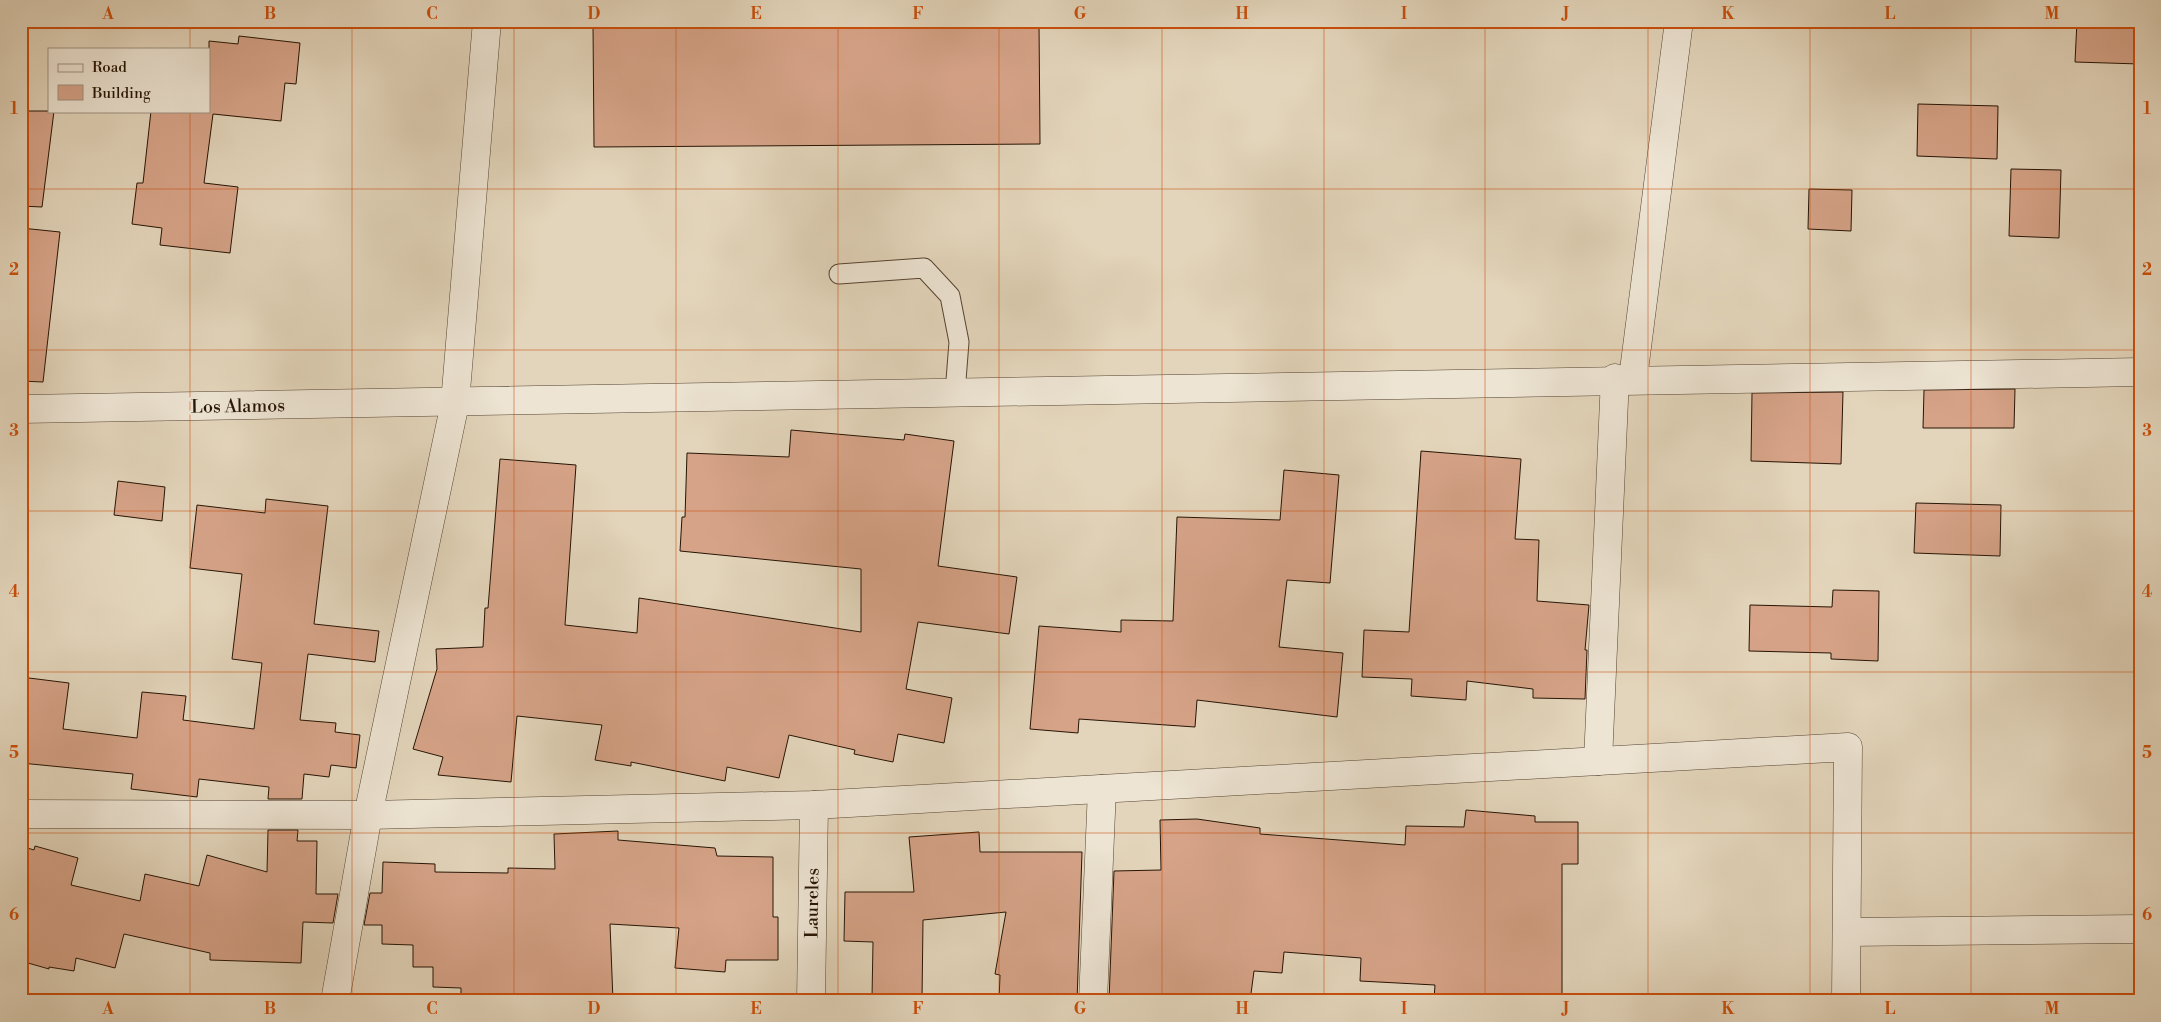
<svg xmlns="http://www.w3.org/2000/svg" width="2161" height="1022" font-family="'Libre Bodoni',serif">
  <style>
    .building { fill: #d6a388; stroke: #261404 }
    .lines { fill: none; stroke-linecap: round; stroke-linejoin: round }
    .lane-casing { stroke: #554432; stroke-width: 21 }
    .street-casing { stroke: #554432; stroke-width: 29 }
    .lane { stroke: #ede4d3; stroke-width: 19 }
    .street { stroke: #ede4d3; stroke-width: 28 }
    .grid { fill: none; stroke: #cb4f0b; stroke-width: 1; stroke-opacity: 0.55 }
    .labels { text-anchor: middle; stroke-width: 4.5; stroke-linejoin: round; paint-order: stroke }
    .street-label { font-size: 18px; fill: #261404; stroke: #ede4d3 }
    .neatline { fill: none; stroke: #cb4f0b; stroke-width: 2 }
    .grid-label { font-size: 16px; text-anchor: middle; font-weight: bold; fill: #cb4f0b }
  </style>
  <rect width="100%" height="100%" fill="#e3d5bb"/>
  <filter id="stains"><feTurbulence type="fractalNoise" baseFrequency=".004" numOctaves="4"/><feColorMatrix values="0 0 0 0 .2 0 0 0 0 .09 0 0 0 0 .02 0 0 0 .5 -.17"/></filter>
  <radialGradient id="worn" r=".72"><stop offset=".6" stop-color="#630" stop-opacity="0"/><stop offset="1" stop-color="#630" stop-opacity=".3"/></radialGradient>
  <!-- building -->
  <g class="building">
    <path d="M2077,21H2140V64L2075,62Z"/>
    <path d="M1039,23L1040,144L594,147L593,25Z"/>
    <path d="M239,36L300,43L296,84L285,83L281,121L213,114L204,183L238,187L230,253L160,245L162,228L132,224L137,183H143L151,111H209V41L238,44Z"/>
    <path d="M1918,104L1998,106L1997,159L1917,156Z"/>
    <path d="M21,111H54L42,207L21,206Z"/>
    <path d="M2011,169L2061,170L2059,238L2009,236Z"/>
    <path d="M1809,189L1852,190L1851,231L1808,229Z"/>
    <path d="M21,228L60,232L43,382L21,381Z"/>
    <path d="M2015,389L2014,428H1923L1924,390Z"/>
    <path d="M1843,392L1841,464L1751,461L1752,393Z"/>
    <path d="M791,430L904,440L905,434L954,441L938,566L1017,577L1009,634L918,622L906,689L952,698L944,743L898,734L893,762L854,754L855,750L789,735L779,778L727,767L725,781L631,762V766L595,760L602,725L517,716L511,782L438,775L443,757L413,749L437,669L436,649L483,647L485,608H488L500,459L576,465L565,625L637,633L639,598L861,632V569L680,551L682,517H685L687,453L789,457Z"/>
    <path d="M1421,451L1521,459L1515,539L1539,540L1537,601L1589,605L1585,650H1587L1585,699L1533,698V689L1467,681L1466,700L1411,696L1412,679L1362,677L1364,630L1409,632Z"/>
    <path d="M1284,470L1339,475L1330,583L1287,580L1279,647L1343,653L1337,717L1197,700L1195,727L1079,719L1078,733L1030,729L1039,626L1121,632V620L1173,621L1177,517L1280,520Z"/>
    <path d="M118,481L165,487L162,521L114,515Z"/>
    <path d="M266,499L328,506L314,624L379,631L375,662L308,654L300,720L336,723L335,732L360,735L356,768L331,765L329,777L304,774L302,799H268L269,787L199,779L197,797L131,789L133,774L21,763V677L69,683L63,729L137,738L142,692L186,696L183,720L254,729L262,663L232,659L242,574L190,568L197,505L265,513Z"/>
    <path d="M1916,503L2001,505L2000,556L1914,553Z"/>
    <path d="M1833,590L1879,591L1878,661L1831,659V653L1749,651L1750,605L1832,607Z"/>
    <path d="M1466,810L1535,816V822H1578V864H1562V1001L1434,999L1435,985L1360,981L1361,958L1284,952L1282,973L1254,971L1250,1001H1109L1114,871L1161,870L1160,820L1197,819L1260,828V834L1405,845L1406,826L1464,827Z"/>
    <path d="M268,830H298L297,841H317L316,894H338L333,923L303,922L301,963L210,960V953L124,934L115,968L76,958L74,971L49,967V969L21,961V846L34,850L35,846L78,858L71,885L140,901L145,874L199,886L207,855L267,872Z"/>
    <path d="M618,831V840L715,848L717,856L773,857V917H778V960H726L725,972L675,968L679,928L610,924L613,1001H461V988L433,987V967H413V945L382,944V925H364L370,893H382L383,862L435,864V872L508,873V868L555,869L554,834Z"/>
    <path d="M979,832L980,852H1082L1077,1001H999L1000,975L995,974L1006,912L923,920L922,999L872,998L873,942L844,941L845,892H914L909,837Z"/>
  </g>
  <g class="lines">
    <defs>
      <path id="lane" d="M839,274L924,268L950,296L959,342L955,393"/>
      <g id="street">
        <path d="M1633,378L1679,21"/>
        <path d="M21,409C727,399 1433,380 2140,372"/>
        <path d="M1598,761L1615,378"/>
        <path d="M21,814L368,815L814,805L1848,747L1846,1001"/>
        <path d="M1847,932L2140,929"/>
        <path d="M335,1001L368,815L455,403L487,21"/>
        <path d="M811,1001L814,805"/>
        <path d="M1093,1001L1102,789"/>
      </g>
    </defs>
    <!-- lane casing -->
    <use href="#lane" class="lane-casing"/>
    <!-- street casing -->
    <use href="#street" class="street-casing"/>
    <!-- lane -->
    <use href="#lane" class="lane"/>
    <!-- street -->
    <use href="#street" class="street"/>
  </g>
  <!-- grid -->
  <path class="grid" d="M190,21V49M352,21V1001M514,21V1001M676,21V1001M838,21V1001M999,21V1001M1162,21V1001M1324,21V1001M1485,21V1001M1648,21V1001M1810,21V1001M1971,21V1001M190,111V1001M21,189H2140M21,350H2140M21,511H2140M21,672H2140M21,833H2140"/>
  <g class="labels">
    <!-- street labels -->
    <g class="street-label">
      <text transform="translate(238 406) rotate(-1)" y="6">Los Alamos</text>
      <text transform="translate(812 903) rotate(-89)" y="6">Laureles</text>
    </g>
  </g>
  <!-- margin -->
  <rect width="2161" height="1022" fill="none" stroke="#e3d5bb" stroke-width="55"/>
  <!-- legend -->
  <rect x="48" y="48" width="162" height="65" fill="#ede4d3" stroke="#9d9180"/>
  <rect x="58" y="64" width="25" height="8" fill="#ede4d3" stroke="#9d9180"/>
  <text x="92" y="72" font-size="15" fill="#261404">Road</text>
  <rect x="58" y="85" width="25" height="15" fill="#d6a388" stroke="#9d9180"/>
  <text x="92" y="98" font-size="15" fill="#261404">Building</text>
  <rect x="28" y="28" width="2106" height="966" class="neatline"/>
  <g class="grid-label">
    <text x="108" y="19">A</text>
    <text x="270" y="19">B</text>
    <text x="432" y="19">C</text>
    <text x="594" y="19">D</text>
    <text x="756" y="19">E</text>
    <text x="918" y="19">F</text>
    <text x="1080" y="19">G</text>
    <text x="1242" y="19">H</text>
    <text x="1404" y="19">I</text>
    <text x="1566" y="19">J</text>
    <text x="1728" y="19">K</text>
    <text x="1890" y="19">L</text>
    <text x="2052" y="19">M</text>
    <text x="14" y="114">1</text>
    <text x="2147" y="114">1</text>
    <text x="14" y="275">2</text>
    <text x="2147" y="275">2</text>
    <text x="14" y="436">3</text>
    <text x="2147" y="436">3</text>
    <text x="14" y="597">4</text>
    <text x="2147" y="597">4</text>
    <text x="14" y="758">5</text>
    <text x="2147" y="758">5</text>
    <text x="14" y="920">6</text>
    <text x="2147" y="920">6</text>
    <text x="108" y="1014">A</text>
    <text x="270" y="1014">B</text>
    <text x="432" y="1014">C</text>
    <text x="594" y="1014">D</text>
    <text x="756" y="1014">E</text>
    <text x="918" y="1014">F</text>
    <text x="1080" y="1014">G</text>
    <text x="1242" y="1014">H</text>
    <text x="1404" y="1014">I</text>
    <text x="1566" y="1014">J</text>
    <text x="1728" y="1014">K</text>
    <text x="1890" y="1014">L</text>
    <text x="2052" y="1014">M</text>
  </g>
  <rect width="100%" height="100%" filter="url(#stains)"/>
  <rect width="100%" height="100%" fill="url(#worn)"/>
</svg>
